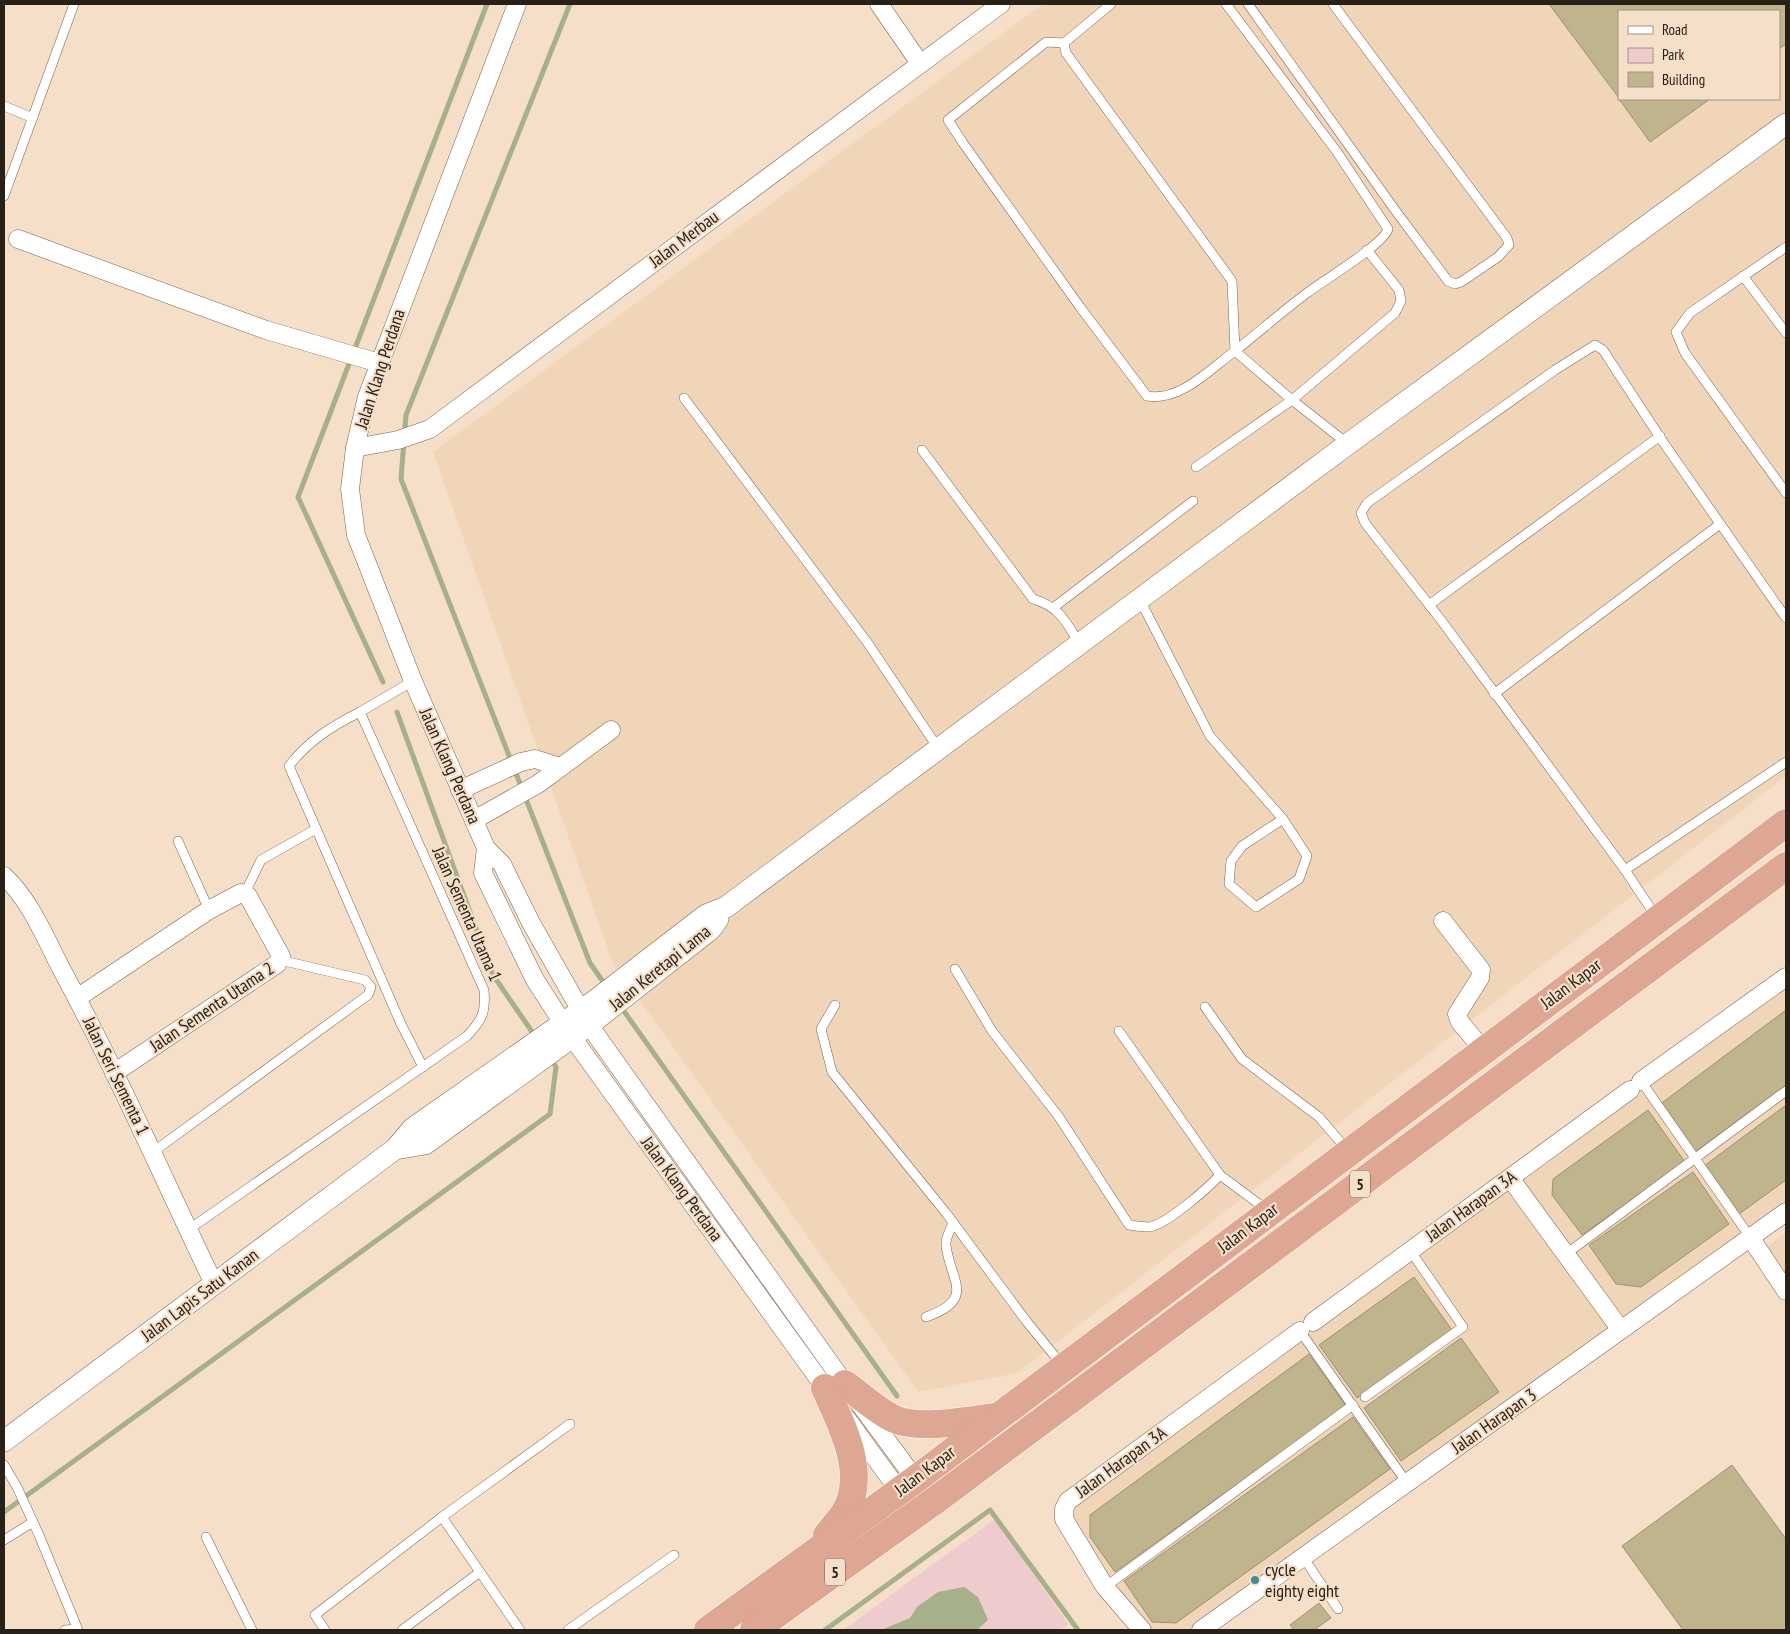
<svg xmlns="http://www.w3.org/2000/svg" width="1790" height="1634" font-family="'PT Sans Narrow',sans-serif">
  <style>
    .built { fill: #f1d5b8; fill-rule: evenodd }
    .green { fill: #eecbcc }
    .water { fill: #a6b089 }
    .lines { fill: none; stroke-linecap: round; stroke-linejoin: round }
    .stream { stroke: #a6b089; stroke-width: 5 }
    .building { fill: #c0b48c; stroke: #9a9177 }
    .service-casing { stroke: #796551; stroke-width: 10 }
    .minor-casing { stroke: #796551; stroke-width: 19 }
    .tertiary-casing { stroke: #796551; stroke-width: 22 }
    .trunk-casing { stroke: #fff; stroke-width: 29 }
    .service { stroke: #fff; stroke-width: 9 }
    .minor { stroke: #fff; stroke-width: 18 }
    .tertiary { stroke: #fff; stroke-width: 21 }
    .trunk { stroke: #dea793; stroke-width: 28 }
    .poi-dot { fill: #448c8d; stroke: #f6dfc8; stroke-width: 2 }
    .labels { text-anchor: middle; stroke-width: 4.5; stroke-linejoin: round; paint-order: stroke }
    .shield { fill: #f6dfc8; stroke: #66594d; stroke-width: 1 }
    .shield-label { font-size: 16px; font-weight: bold; fill: #292018 }
    .street-label { font-size: 18px; fill: #292018; stroke: #f6dfc8 }
    .poi-label { font-size: 18px; fill: #292018; stroke: #f6dfc8; text-anchor: start }
  </style>
  <rect width="100%" height="100%" fill="#f6dfc8"/>
  <!-- built -->
  <g class="built">
    <path d="M1043,4H1786V776L1017,1373L918,1392L612,961L433,452ZM1619,11H1779V99H1619Z"/>
    <path d="M1786,985V1203L1190,1630H1150L1105,1575L1071,1518L1073,1506Z"/>
    <path d="M1786,1233V1272L1766,1247Z"/>
  </g>
  <!-- green -->
  <path class="green" d="M995,1519L1068,1624L1060,1630H843Z"/>
  <!-- water -->
  <path class="water" d="M964,1587L978,1597L988,1620L977,1630H881L910,1618L917,1607L938,1592Z"/>
  <g class="lines">
    <!-- stream -->
    <g class="stream">
      <path d="M570,4L406,415L401,479L590,963L606,986"/>
      <path d="M383,682L298,497L487,4"/>
      <path d="M397,712L493,975L535,1036"/>
      <path d="M621,1007L897,1396"/>
      <path d="M4,1512L550,1114L556,1067L551,1059"/>
      <path d="M825,1630L990,1510L1078,1630"/>
    </g>
  </g>
  <!-- building -->
  <g class="building">
    <path d="M1549,4H1786V44L1779,49V11H1619V98Z"/>
    <path d="M1619,99H1710L1650,142Z"/>
    <path d="M1786,1010V1085L1692,1154L1659,1105Z"/>
    <path d="M1786,1105V1180L1739,1214L1704,1166Z"/>
    <path d="M1648,1110L1685,1162L1582,1235L1552,1195L1553,1179Z"/>
    <path d="M1693,1172L1729,1224L1641,1287L1616,1284L1589,1245Z"/>
    <path d="M1414,1277L1452,1330L1357,1398L1319,1345Z"/>
    <path d="M1461,1338L1499,1392L1401,1461L1364,1408Z"/>
    <path d="M1309,1354L1346,1406L1115,1572L1090,1537V1515Z"/>
    <path d="M1353,1417L1390,1469L1176,1623L1152,1622L1124,1581Z"/>
    <path d="M1732,1465L1786,1539V1630H1683L1622,1546Z"/>
    <path d="M1319,1603L1331,1618L1314,1630H1294L1290,1625Z"/>
  </g>
  <g class="lines">
    <defs>
      <g id="service">
        <path d="M1111,4L1064,43L1066,53L1232,281L1235,351C1259,332 1283,311 1307,293C1324,280 1383,245 1388,229L1337,152L1226,4"/>
        <path d="M1248,4L1395,210L1448,281L1455,284L1461,282L1498,257L1509,245L1507,238L1333,4"/>
        <path d="M1064,43L1046,42L948,120L963,143L1080,307L1147,396C1180,402 1210,369 1235,351L1292,400L1348,444"/>
        <path d="M4,106L33,118"/>
        <path d="M4,196L74,4"/>
        <path d="M1786,247L1690,313L1676,332L1685,353L1786,493"/>
        <path d="M1743,276L1786,333"/>
        <path d="M684,398L867,642L938,748"/>
        <path d="M922,450L1033,599C1060,607 1065,621 1080,644"/>
        <path d="M1196,467L1292,400L1395,313L1401,301L1399,290L1367,250"/>
        <path d="M1140,600L1210,736L1283,819L1307,856L1299,879L1256,907L1229,884L1231,861L1242,846L1283,819"/>
        <path d="M1429,605L1660,436"/>
        <path d="M1053,608L1193,501"/>
        <path d="M1494,694L1720,524"/>
        <path d="M360,712C332,726 308,741 289,766L401,1024L423,1067"/>
        <path d="M178,841L209,910"/>
        <path d="M1625,870L1786,762"/>
        <path d="M245,893L261,860L316,829"/>
        <path d="M1657,918L1625,870L1441,620L1365,523L1361,513L1367,503L1555,370L1595,345L1603,350L1663,442L1786,618"/>
        <path d="M955,969L992,1031L1059,1117L1129,1225C1136,1226 1143,1227 1149,1227C1166,1225 1208,1188 1220,1175"/>
        <path d="M835,1005L821,1029L832,1072L946,1213L1027,1322L1062,1365"/>
        <path d="M1205,1007L1242,1059L1319,1117L1348,1151"/>
        <path d="M1119,1031L1220,1175L1267,1210"/>
        <path d="M1641,1081L1750,1237"/>
        <path d="M153,1152L368,995L371,987L365,980L280,960"/>
        <path d="M188,1230L467,1036C482,1020 486,1013 484,990L360,712L413,681"/>
        <path d="M1566,1254L1786,1091"/>
        <path d="M926,1317C977,1299 950,1281 946,1245C945,1238 951,1229 953,1222"/>
        <path d="M1300,1331L1407,1483"/>
        <path d="M1365,1397L1463,1327L1410,1250"/>
        <path d="M4,1465L17,1487L39,1535L78,1630"/>
        <path d="M442,1517L570,1424"/>
        <path d="M206,1537L252,1630"/>
        <path d="M4,1540L33,1522"/>
        <path d="M1303,1557L1338,1609"/>
        <path d="M1105,1587L1353,1405"/>
        <path d="M65,1630L77,1629"/>
        <path d="M325,1630L315,1615L442,1517L520,1630"/>
        <path d="M402,1630L480,1572"/>
        <path d="M568,1630L674,1555"/>
      </g>
      <g id="minor">
        <path d="M517,4L367,397L355,448L350,489L356,535L413,681L486,848L502,864L531,923L589,1025L845,1384L933,1503"/>
        <path d="M879,4L919,62"/>
        <path d="M18,239L266,330L379,363"/>
        <path d="M355,448L398,440L430,429L1001,4"/>
        <path d="M460,790L521,762L535,759L560,767"/>
        <path d="M474,820L538,784L611,730"/>
        <path d="M486,848L483,873L535,980L572,1037L831,1396"/>
        <path d="M4,876C31,901 46,940 63,972C118,1074 164,1180 214,1284"/>
        <path d="M1443,921L1481,970L1480,978L1457,1014L1460,1022L1484,1051"/>
        <path d="M77,998L209,910L241,893L248,896L281,956L277,964L114,1073"/>
        <path d="M1641,1081L1786,977"/>
        <path d="M1510,1178L1621,1330"/>
        <path d="M1750,1237L1786,1291"/>
        <path d="M1313,1322L1630,1090"/>
        <path d="M847,1419L905,1499"/>
        <path d="M1142,1630L1105,1587L1064,1519V1509L1068,1501L1300,1331"/>
        <path d="M1201,1630L1786,1212"/>
      </g>
      <g id="tertiary">
        <path d="M395,1149L425,1144L589,1025L711,929L718,919"/>
        <path d="M4,1441L395,1149L413,1128L593,1002L706,915L726,907L1348,444L1786,124"/>
      </g>
      <g id="trunk">
        <path d="M845,1384C860,1395 875,1409 892,1418C918,1431 967,1420 996,1417"/>
        <path d="M825,1388C841,1425 869,1474 844,1514C839,1521 833,1528 827,1535"/>
        <path d="M708,1630L916,1479L1786,823"/>
        <path d="M754,1630L937,1499L1786,866"/>
      </g>
    </defs>
    <!-- service casing -->
    <use href="#service" class="service-casing"/>
    <!-- minor casing -->
    <use href="#minor" class="minor-casing"/>
    <!-- tertiary casing -->
    <use href="#tertiary" class="tertiary-casing"/>
    <!-- trunk casing -->
    <use href="#trunk" class="trunk-casing"/>
    <!-- service -->
    <use href="#service" class="service"/>
    <!-- minor -->
    <use href="#minor" class="minor"/>
    <!-- tertiary -->
    <use href="#tertiary" class="tertiary"/>
    <!-- trunk -->
    <use href="#trunk" class="trunk"/>
  </g>
  <!-- markers -->
  <circle class="poi-dot" cx="1255" cy="1580" r="5"/>
  <g class="labels">
    <!-- shield labels -->
    <g class="shield">
      <rect x="1350" y="1170.5" width="20" height="27" rx="4"/>
      <rect x="825" y="1558.5" width="20" height="27" rx="4"/>
    </g>
    <g class="shield-label">
      <text x="1360" y="1190">5</text>
      <text x="835" y="1578">5</text>
    </g>
    <!-- street labels -->
    <g class="street-label">
      <text transform="translate(684 239) rotate(-37)" y="6">Jalan Merbau</text>
      <text transform="translate(380 369) rotate(-72)" y="6">Jalan Klang Perdana</text>
      <text transform="translate(450 766) rotate(66)" y="6">Jalan Klang Perdana</text>
      <text transform="translate(467 914) rotate(66)" y="6">Jalan Sementa Utama 1</text>
      <text transform="translate(660 968) rotate(-39)" y="6">Jalan Keretapi Lama</text>
      <text transform="translate(1571 984) rotate(-37)" y="6">Jalan Kapar</text>
      <text transform="translate(212 1007) rotate(-34)" y="6">Jalan Sementa Utama 2</text>
      <text transform="translate(116 1076) rotate(64)" y="6">Jalan Seri Sementa 1</text>
      <text transform="translate(682 1189) rotate(54)" y="6">Jalan Klang Perdana</text>
      <text transform="translate(1471 1206) rotate(-36)" y="6">Jalan Harapan 3A</text>
      <text transform="translate(1248 1228) rotate(-37)" y="6">Jalan Kapar</text>
      <text transform="translate(200 1295) rotate(-37)" y="6">Jalan Lapis Satu Kanan</text>
      <text transform="translate(1494 1421) rotate(-35)" y="6">Jalan Harapan 3</text>
      <text transform="translate(1121 1462) rotate(-36)" y="6">Jalan Harapan 3A</text>
      <text transform="translate(925 1471) rotate(-37)" y="6">Jalan Kapar</text>
    </g>
    <!-- poi labels -->
    <g class="poi-label">
      <text x="1265" y="1576">cycle<tspan x="1265" dy="21">eighty eight</tspan></text>
    </g>
  </g>
  <!-- border -->
  <rect width="1790" height="1634" fill="none" stroke="#292018" stroke-width="10"/>
  <!-- legend -->
  <rect x="1618" y="10" width="162" height="90" fill="#f6dfc8" stroke="#a49382"/>
  <rect x="1628" y="26" width="25" height="8" fill="#ffffff" stroke="#a49382"/>
  <text x="1662" y="35" font-size="15" fill="#292018">Road</text>
  <rect x="1628" y="48" width="25" height="15" fill="#eecbcc" stroke="#a49382"/>
  <text x="1662" y="60" font-size="15" fill="#292018">Park</text>
  <rect x="1628" y="72" width="25" height="15" fill="#c0b48c" stroke="#a49382"/>
  <text x="1662" y="85" font-size="15" fill="#292018">Building</text>
</svg>
